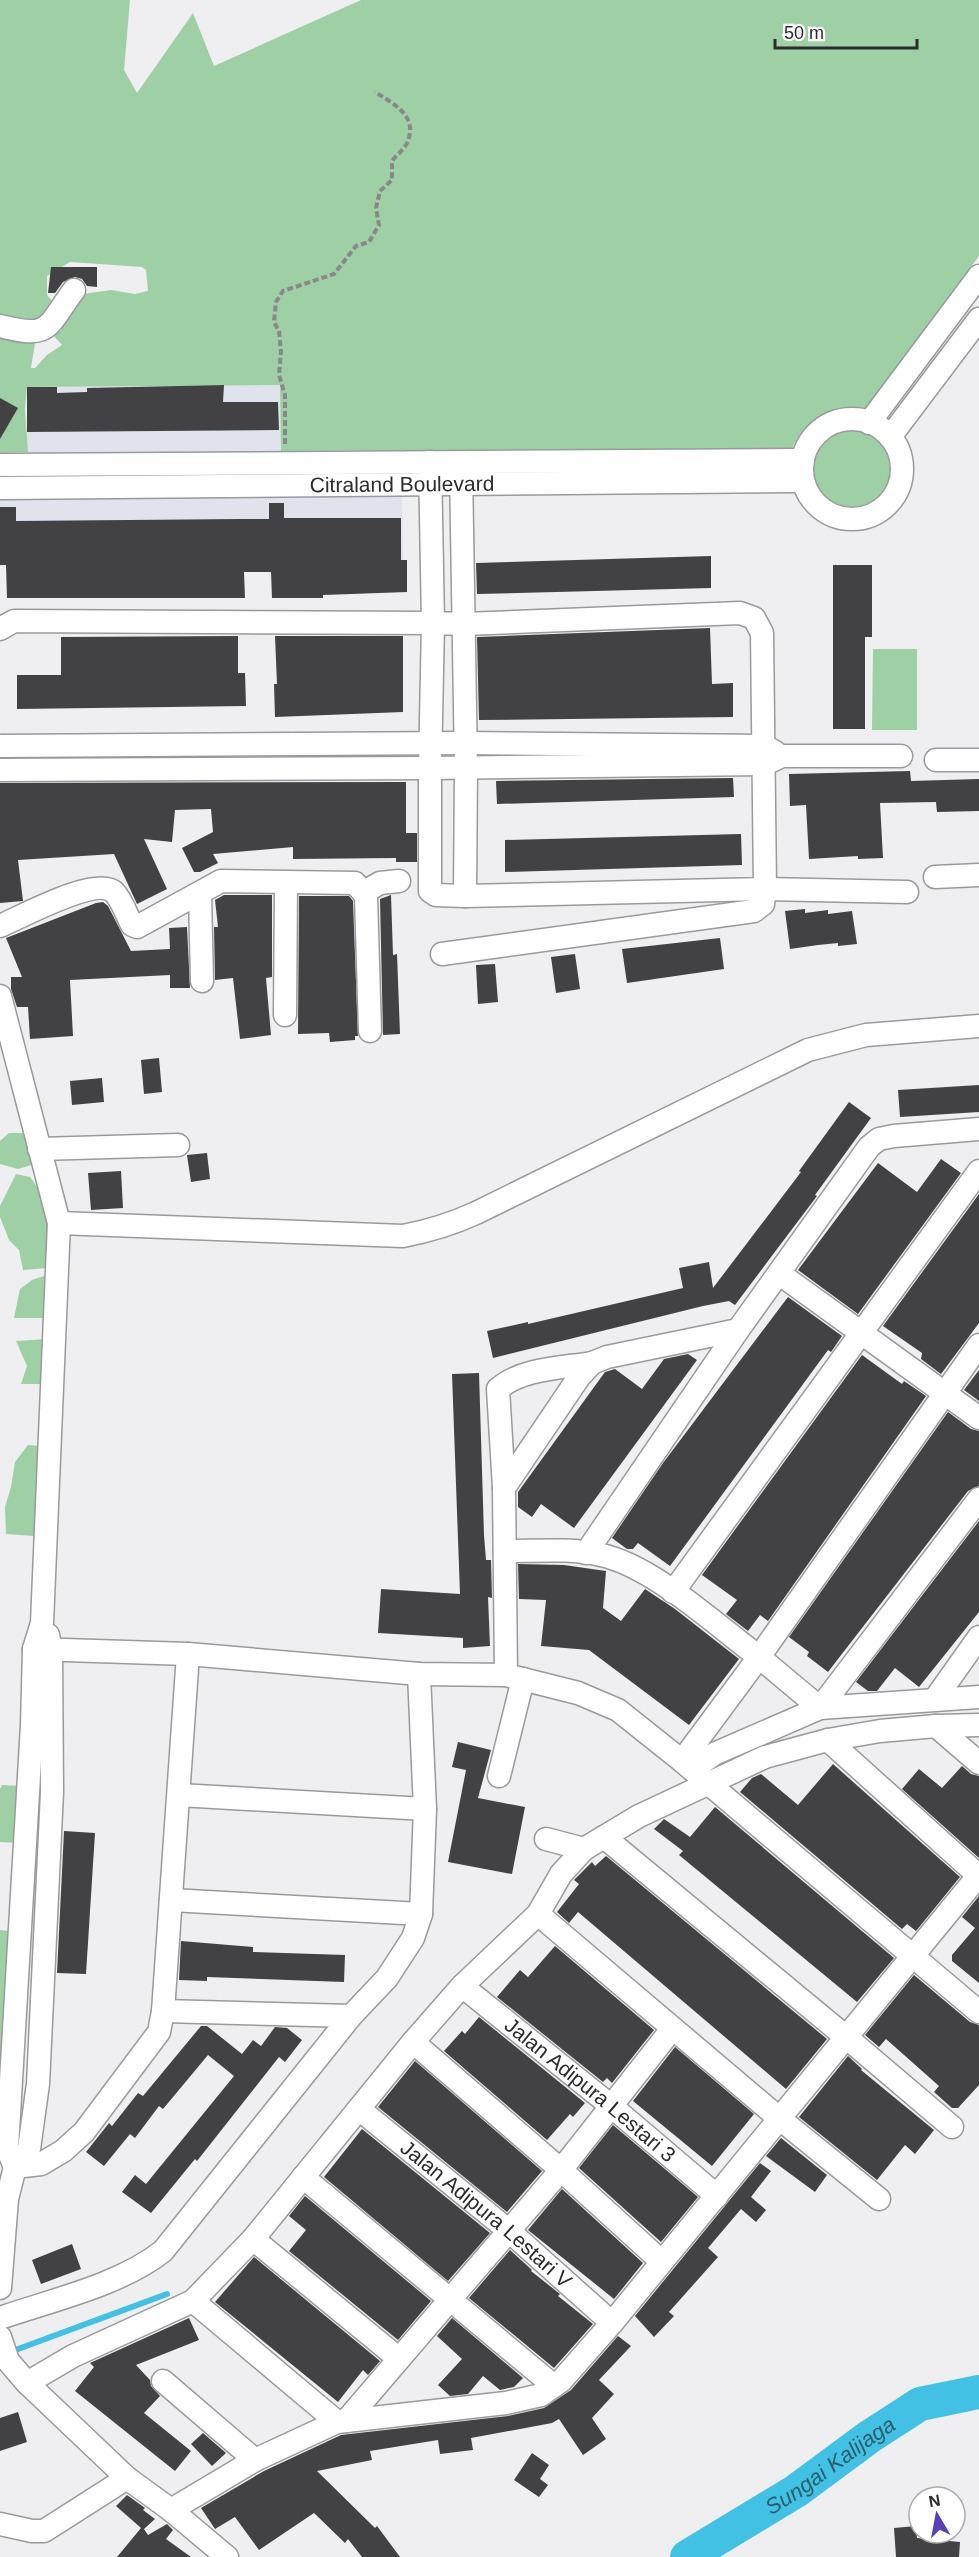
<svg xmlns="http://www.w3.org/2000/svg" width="979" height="2557" font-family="Helvetica,sans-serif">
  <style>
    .built { fill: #e0e2ec }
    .green { fill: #9ecfa5 }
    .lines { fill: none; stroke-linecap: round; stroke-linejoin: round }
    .stream { stroke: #41c1e4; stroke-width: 6 }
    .river { stroke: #41c1e4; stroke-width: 34 }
    .building { fill: #424245 }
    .minor-casing { stroke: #999a9c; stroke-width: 25 }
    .path { stroke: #88888a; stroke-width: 4; stroke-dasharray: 6 3; stroke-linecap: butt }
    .minor { stroke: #fff; stroke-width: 22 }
    .labels { text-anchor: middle; stroke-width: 6; stroke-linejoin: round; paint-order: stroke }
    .street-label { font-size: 21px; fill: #2c2c2d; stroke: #fff }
    .water-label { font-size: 22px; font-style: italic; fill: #2b5e6d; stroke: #fff }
  </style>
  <rect width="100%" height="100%" fill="#efeff2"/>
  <!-- built -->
  <g class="built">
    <path d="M281,385V451L27,453V387Z"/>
    <path d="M402,496L403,562L0,566V500Z"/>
  </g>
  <!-- green -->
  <g class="green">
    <path d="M0,0H130L124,70L137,93L193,13L214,66L361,0H979V256L864,410C834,404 803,421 792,449L281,451L280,385L27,387L25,410L28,452L0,453V331L31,339L35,343L31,368H35L47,355L62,345L53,335L55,330L61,331L65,319L83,294L111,290L135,294L148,291L146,270L142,267L70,262L47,276V295L55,304L46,319L0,323Z"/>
    <circle cx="852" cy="469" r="38"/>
    <path d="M873,649H917V730H872Z"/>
    <path d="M9,1133H25L35,1164L18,1169L0,1164V1141Z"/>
    <path d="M16,1174L30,1177C54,1207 48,1232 47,1268L23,1270L19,1250L9,1240L0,1217V1206Z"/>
    <path d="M50,1274L49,1318H14L20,1289L32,1280Z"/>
    <path d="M48,1339L47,1384H21L27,1366L16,1341Z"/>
    <path d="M28,1445L41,1446L34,1536L6,1534L5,1507L11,1487L15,1462Z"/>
    <path d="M2,1785L22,1786L19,1843L0,1842V1789Z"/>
    <path d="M0,1930L17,1932L0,2093Z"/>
  </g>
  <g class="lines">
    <!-- stream -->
    <path class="stream" d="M10,2352L167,2294"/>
    <!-- river -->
    <path class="river" id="s1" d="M687,2557L796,2491L869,2437L920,2404L979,2392"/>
  </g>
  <!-- building -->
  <g class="building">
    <path d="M51,267H97V287L87,286L82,279L75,277L63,282L55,293H48Z"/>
    <path d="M224,385L223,402H278L279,430L27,432V387H57V393L87,392V388Z"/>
    <path d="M0,398L18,408L0,439Z"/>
    <path d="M269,503H284V518H401V560H407V592L323,595V598H272L271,572H244L245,598H7L6,565H0V507H16V521L241,519H269Z"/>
    <path d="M711,556V588L477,594L476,563Z"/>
    <path d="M833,565H872V637H865V729H833Z"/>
    <path d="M710,628L712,684L733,683V717L479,720L477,637Z"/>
    <path d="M238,636V673H245L246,706L17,709V675H61V637Z"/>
    <path d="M275,636H403V712L275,717L274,684H277Z"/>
    <path d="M910,771L911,781L979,779V811L937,812L936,802L880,803L883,858L858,859V856L809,859L806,805L790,806L789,774Z"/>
    <path d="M733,778L734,797L497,804L496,781Z"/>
    <path d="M406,782V833H417V862H396V858L293,859V847L213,854L218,863L200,872H194L182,848L213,832L211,809L175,810L172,842L144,839L167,889L137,904L114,854L18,860L23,901L0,903V783Z"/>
    <path d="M741,834L742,865L505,872V840Z"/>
    <path d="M224,895H272V977L266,978L271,1035L240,1039L233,978L215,980L214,927H218L215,900Z"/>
    <path d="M391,895L393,955L397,954L400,1034L383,1035L380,899Z"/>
    <path d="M299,896H349L353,901L358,1036H355V1040L330,1042L329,1033L298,1034Z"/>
    <path d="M103,902L108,906L131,951L170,949L169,928L187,927L190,988H170V975L70,980L73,1036L30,1039L28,1007H17L11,989V977H22L6,938L96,903Z"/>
    <path d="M805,909V913L828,910V914L852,911L857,944L838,946V943L818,945L790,949L785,911Z"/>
    <path d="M720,938L724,969L627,983L622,949Z"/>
    <path d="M575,954L580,989L556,993L551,957Z"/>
    <path d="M495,964L498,1002L478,1004L476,965Z"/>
    <path d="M159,1058L162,1092L144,1094L141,1060Z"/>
    <path d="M102,1078L104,1102L72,1105L70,1081Z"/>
    <path d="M979,1085V1112L900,1117L898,1090Z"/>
    <path d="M849,1102L871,1118L815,1195L817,1196L735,1305L729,1301L703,1306L493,1358L487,1331L528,1322V1324L683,1288L679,1268L709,1262L713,1288L801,1172L799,1171Z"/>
    <path d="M207,1153L210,1179L191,1182L187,1155Z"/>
    <path d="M941,1159L961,1173L858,1314L798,1270L878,1163L917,1192Z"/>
    <path d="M121,1171L123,1208L91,1210L88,1173Z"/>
    <path d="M979,1194V1323L941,1374L921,1359L922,1353L883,1326Z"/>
    <path d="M788,1297L842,1336L831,1352L828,1350L670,1566L638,1543L633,1549H627L612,1538L663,1463Z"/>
    <path d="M688,1354L697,1360L574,1528L541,1504L532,1517L518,1507V1492L605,1372L615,1369L642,1389L664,1359Z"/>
    <path d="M862,1355L902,1384L904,1381L926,1396L768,1621L760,1615L748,1631L726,1614L737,1600L702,1575Z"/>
    <path d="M979,1370V1401L964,1390Z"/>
    <path d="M479,1373L484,1535L486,1560H491L492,1598L488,1597L490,1646L463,1648V1638L378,1633L381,1589L460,1594L452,1374Z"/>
    <path d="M948,1412L971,1429L979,1431V1486L968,1491L828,1672L807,1656L809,1652L789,1637Z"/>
    <path d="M979,1521V1612L919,1687L895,1668L877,1691H868L856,1682Z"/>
    <path d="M518,1564L564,1565L606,1571L603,1608L621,1621L645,1589L675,1609L739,1659L689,1725L589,1650L541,1646L546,1600L519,1599Z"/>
    <path d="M458,1742L491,1750L478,1798L525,1807L512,1874L448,1862L466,1770L452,1767Z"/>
    <path d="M833,1764L960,1877L916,1931L907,1924L902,1929L740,1792L752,1778L761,1774L798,1805Z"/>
    <path d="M962,1766L971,1774L979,1776V1858L902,1789L919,1769L942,1788Z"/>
    <path d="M715,1807L894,1958L857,2002L679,1855L683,1851L654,1829L664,1819L690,1837Z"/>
    <path d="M64,1831L95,1833L86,1974L57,1973Z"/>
    <path d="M606,1856L827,2039L786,2089L578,1912L569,1923L557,1912L579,1884L574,1880L592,1862L595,1866Z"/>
    <path d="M979,1896V1983L952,1961V1955L975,1928L962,1917Z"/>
    <path d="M181,1941L253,1947V1952L345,1955L344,1982L207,1977V1981L179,1980Z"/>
    <path d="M555,1946L654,2030L612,2083L607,2078L603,2082L497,1997L520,1970L528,1977Z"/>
    <path d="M914,1975L970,2022L979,2025V2085L958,2108H952L934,2092L939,2086L886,2039L879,2047L865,2035Z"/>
    <path d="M479,2017L585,2103L573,2117L570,2114L547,2140L444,2051L462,2031L465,2034Z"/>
    <path d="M201,2026H207L242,2054L253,2040L261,2046L275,2027L287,2028L302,2040L285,2062L279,2057L197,2161L195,2159L151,2213L122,2192L135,2175L146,2184L234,2076L208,2055L163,2109L159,2106L135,2138L130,2134L104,2166L86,2152L109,2123L112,2126L138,2093L143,2096Z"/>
    <path d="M675,2047L754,2114L712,2166L633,2101Z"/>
    <path d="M848,2056L862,2069L861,2070L934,2130L915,2154L905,2145L877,2180L799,2117Z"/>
    <path d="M415,2061L542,2171L507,2212L378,2107Z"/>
    <path d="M613,2125L698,2197L661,2242L579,2168Z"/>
    <path d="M362,2129L490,2233L448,2281L324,2177Z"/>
    <path d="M781,2138L827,2175L815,2192L766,2156Z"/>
    <path d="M760,2163L771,2171L751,2197L766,2210L756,2222L741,2209L708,2248L718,2257L669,2312L674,2316L654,2337L635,2316Z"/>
    <path d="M562,2189L643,2263L614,2299L528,2230Z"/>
    <path d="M305,2196L431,2301L398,2340L289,2251L306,2230L289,2216Z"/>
    <path d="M72,2244L81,2269L41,2284L32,2260Z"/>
    <path d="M510,2250L532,2270L531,2271L560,2294L558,2296L593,2324L554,2368L469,2298Z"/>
    <path d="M254,2257L380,2361L368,2375L363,2370L338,2402L215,2302Z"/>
    <path d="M189,2318L199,2340L136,2365L150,2380L151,2386L160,2396L144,2413L191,2451L175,2471L75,2391L94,2367L90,2363Z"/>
    <path d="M452,2318L523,2378L514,2387L500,2390L483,2376L468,2394L450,2396L438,2385L462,2359L437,2336Z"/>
    <path d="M618,2336L631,2346L599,2380L614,2394L592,2418L606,2439L583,2455L559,2419L552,2423L471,2438L473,2450L440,2454L438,2440L370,2451L372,2460L317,2471L375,2528L377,2526L400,2557H362L348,2539L345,2543L314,2513L259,2550L235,2517L215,2529L201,2508L264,2471L341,2435L508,2416L544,2408L571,2390Z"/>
    <path d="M18,2412L27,2442L0,2451V2418Z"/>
    <path d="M203,2433L226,2453L212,2466L191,2444Z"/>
    <path d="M532,2453L549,2465L540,2479L548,2485L539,2497L514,2480Z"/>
    <path d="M127,2495L145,2508L143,2510L155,2519L144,2529L148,2535L167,2524L173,2530L166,2539L191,2557H117L141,2528L116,2506Z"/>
    <path d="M916,2526L917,2538L960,2542L959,2557H896L894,2528Z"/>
  </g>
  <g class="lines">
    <defs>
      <g id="minor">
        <path d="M0,326C51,339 46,328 74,290"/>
        <circle cx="852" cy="469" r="50"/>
        <path d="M869,423L979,276"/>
        <path d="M890,437L979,319"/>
        <path d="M0,465L803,460"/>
        <path d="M461,469L466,767L465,896"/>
        <path id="s2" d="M0,488L803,481"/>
        <path d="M0,629L14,621L433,623L464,624L740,613L754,618L762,633L765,889L465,896L436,895L430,891V768L433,623L430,462"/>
        <path d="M0,746L465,743L764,746L775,752"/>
        <path d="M936,760H979"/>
        <path d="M0,770L430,768L765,764L782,756H901"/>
        <path d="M935,877L979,875"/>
        <path d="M364,892L380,883L399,881"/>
        <path d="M200,894L202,981"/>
        <path d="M0,926C21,917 96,876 114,892C122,900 127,916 132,925L137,927L221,881L355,883L366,896L370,1031"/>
        <path d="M442,954L754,911L763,904L765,889L907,892"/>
        <path d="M0,996L59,1223L42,1623L34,1649L32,1725L7,2148L15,2167"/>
        <path d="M285,1015L286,883"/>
        <path d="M39,1149L178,1145"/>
        <path d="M59,1223L403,1236C429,1231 452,1224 476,1213L808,1050L866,1035L979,1026"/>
        <path d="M780,1274L979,1418"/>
        <path d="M979,1345L759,1657L820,1708L979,1499"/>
        <path d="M504,1488L579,1377L592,1363L607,1357L738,1330"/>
        <path d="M505,1551C536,1551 571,1548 601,1555C653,1566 716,1625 759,1657L682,1761"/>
        <path d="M586,1553L738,1330L869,1147L879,1139L894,1136L979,1129"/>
        <path d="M673,1592L979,1171"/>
        <path d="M34,1649L188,1654L419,1674L506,1675L578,1693L618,1710L682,1761L979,2012"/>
        <path d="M506,1675L504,1488L498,1389C522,1368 562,1368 592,1363"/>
        <path d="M935,1699L979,1637"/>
        <path d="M936,1726L979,1763"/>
        <path d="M828,1740L979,1876"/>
        <path d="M693,1769L714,1754L820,1708L979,1697"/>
        <path d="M499,1776L523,1679"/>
        <path d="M179,1795L425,1809"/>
        <path d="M604,1837L846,2037L952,2127"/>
        <path d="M546,1839L584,1849"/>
        <path d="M171,1900L421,1914"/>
        <path d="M538,1914L780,2119L879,2199"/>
        <path id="s3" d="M462,1986L610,2105L717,2196"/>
        <path d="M163,2011L351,2016"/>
        <path d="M413,2042L561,2170L661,2261"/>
        <path id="s4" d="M359,2109L508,2230L612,2323"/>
        <path d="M15,2167L41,2164L63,2151L84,2132L159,2032L163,2011L188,1654"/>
        <path d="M303,2177L554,2386"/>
        <path d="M253,2239L398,2358"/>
        <path d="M0,2288L7,2199L15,2167L29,2149L38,2084L52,1792L51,1649L48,1635"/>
        <path d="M193,2301L337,2422"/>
        <path d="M0,2318C52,2300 120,2285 163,2251L351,2016L387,1978L413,1938L421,1914L425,1809L419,1674"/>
        <path d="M0,2337L8,2361L27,2383L127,2478L171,2510L227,2557"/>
        <path d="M163,2381L255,2460"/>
        <path d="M27,2383L73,2356L193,2301L253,2239L413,2042L462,1986L538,1914L561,1874L584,1849L639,1816L765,1757L828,1740L880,1731L936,1726L979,1725"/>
        <path d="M346,2421L561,2170L672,2029"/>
        <path d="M171,2510L255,2460L337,2422L506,2403L541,2395L561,2381L612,2323L979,1875"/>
        <path d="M0,2524L32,2531H44L127,2478"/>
      </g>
    </defs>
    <!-- minor casing -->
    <use href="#minor" class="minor-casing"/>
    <!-- path -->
    <path class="path" d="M285,444V395L279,375L281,352L279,331L274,322L276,302L283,291L334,274L356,246L369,242L379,225L376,208L380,191L392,180V161C396,155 404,150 407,143C419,116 394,104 375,92"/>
    <!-- minor -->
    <use href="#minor" class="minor"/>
  </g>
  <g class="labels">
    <!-- street labels -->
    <g class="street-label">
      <text dy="7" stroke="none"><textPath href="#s2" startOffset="402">Citraland Boulevard</textPath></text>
      <text dy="7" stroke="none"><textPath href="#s3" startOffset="165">Jalan Adipura Lestari 3</textPath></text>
      <text dy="7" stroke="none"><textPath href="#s4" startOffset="165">Jalan Adipura Lestari V</textPath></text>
    </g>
    <!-- water labels -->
    <g class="water-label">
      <text dy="8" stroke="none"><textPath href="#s1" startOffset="170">Sungai Kalijaga</textPath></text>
    </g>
  </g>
  <!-- north arrow -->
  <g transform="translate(937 2515) rotate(350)"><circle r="28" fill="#ffffff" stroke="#ababab" stroke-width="1.5"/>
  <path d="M0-4.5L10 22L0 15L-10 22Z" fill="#5940b8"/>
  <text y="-9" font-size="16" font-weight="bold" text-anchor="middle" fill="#2c2c2d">N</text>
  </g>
  <!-- scale -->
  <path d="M775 39v9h142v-9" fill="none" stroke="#2c2c2d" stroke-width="3"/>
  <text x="784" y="39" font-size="18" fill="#2c2c2d" stroke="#ffffff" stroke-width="4.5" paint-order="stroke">50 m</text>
</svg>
